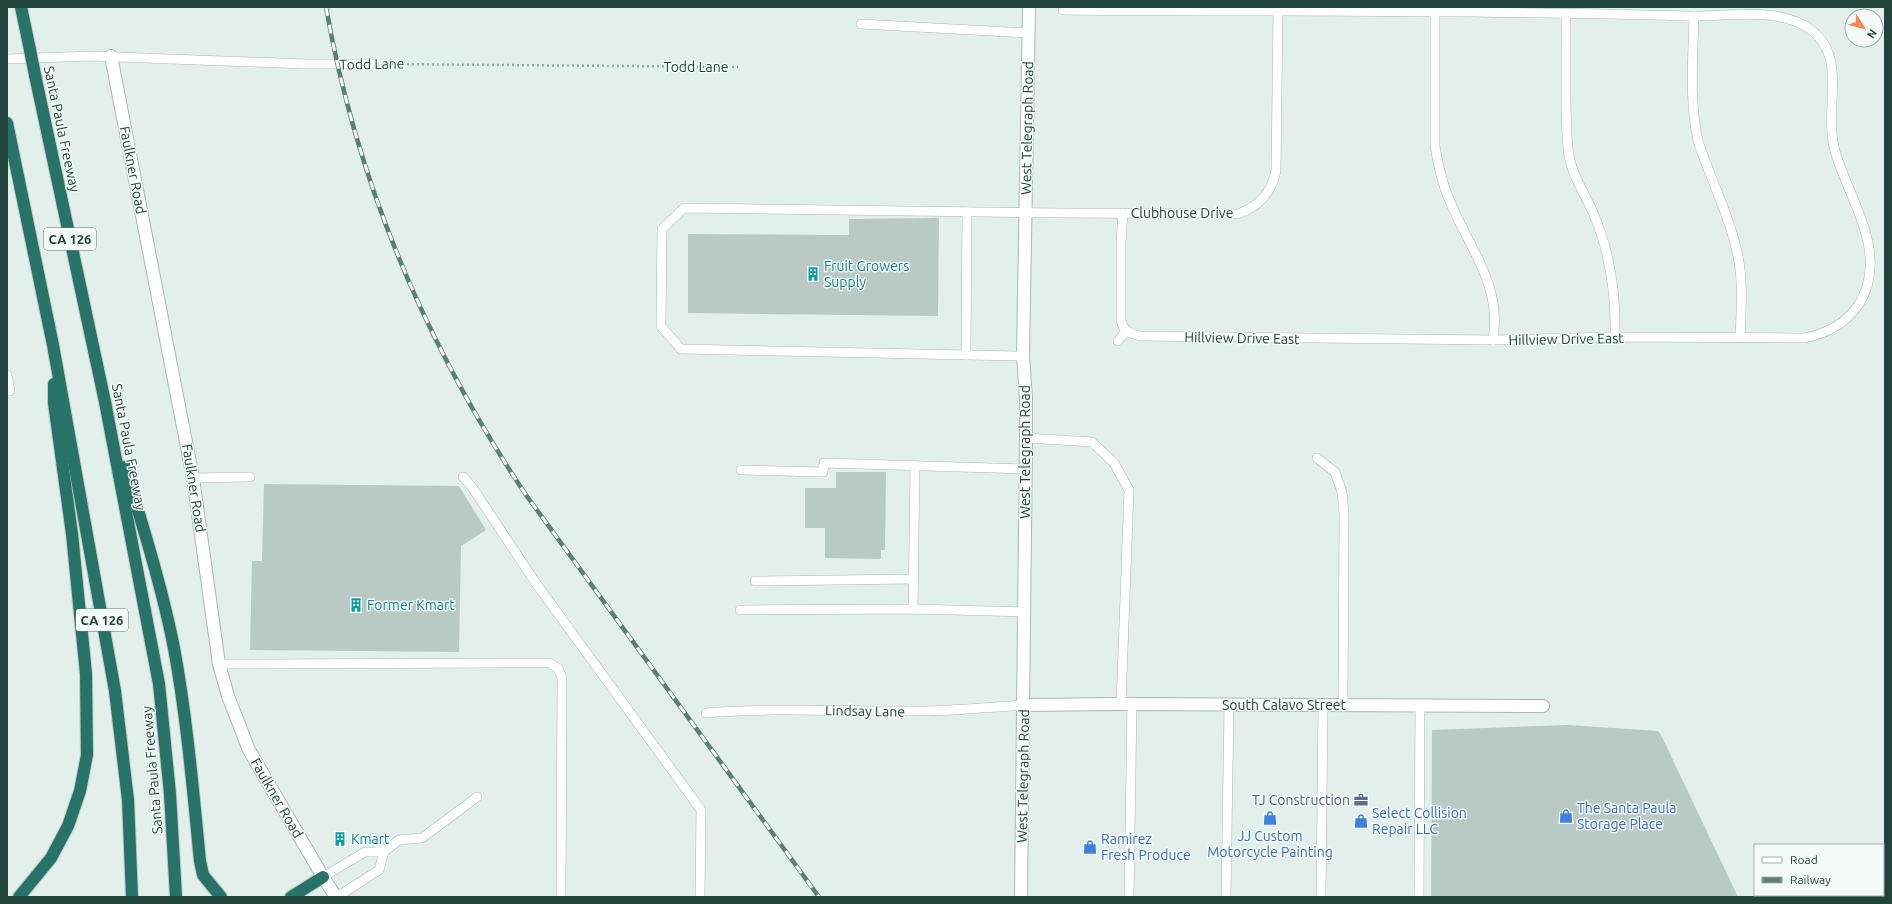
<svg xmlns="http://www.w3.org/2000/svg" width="1892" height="904" font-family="Ubuntu,sans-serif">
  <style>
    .building { fill: #b8cac3 }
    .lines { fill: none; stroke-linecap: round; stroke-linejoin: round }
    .lane-casing { stroke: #a5b8b2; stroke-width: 10 }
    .street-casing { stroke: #a5b8b2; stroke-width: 14 }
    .secondary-casing { stroke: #a0bcb3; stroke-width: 14 }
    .highway-casing { stroke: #c1cac8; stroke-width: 14 }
    .path { stroke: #80b6a7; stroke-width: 2.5; stroke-dasharray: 2 3; stroke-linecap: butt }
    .lane { stroke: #fff; stroke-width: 9 }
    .street { stroke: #fff; stroke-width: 12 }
    .secondary { stroke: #fff; stroke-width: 12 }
    .highway { stroke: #287367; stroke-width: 12 }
    .rail-casing { stroke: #5b7e76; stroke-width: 4.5 }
    .rail { stroke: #f4faf8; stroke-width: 3; stroke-dasharray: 9; stroke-linecap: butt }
    .highway-bridge-casing { stroke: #c1cac8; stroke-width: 14; stroke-linecap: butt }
    .highway-bridge { stroke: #287367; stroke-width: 12 }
    .labels { text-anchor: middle; stroke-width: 3; stroke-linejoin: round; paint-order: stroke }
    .shield { fill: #f4faf8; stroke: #607a74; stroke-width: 1 }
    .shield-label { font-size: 13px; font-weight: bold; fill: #20433b }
    .street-label { font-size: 14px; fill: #20433b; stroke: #f4faf8 }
    .culture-label { font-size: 14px; fill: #0d838f; stroke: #f4faf8; text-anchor: start }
    .service-label { font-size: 14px; fill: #4e5e75; stroke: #f4faf8; text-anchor: end }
    .shop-label { font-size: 14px; fill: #366cbe; stroke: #f4faf8; text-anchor: start }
  </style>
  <rect width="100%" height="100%" fill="#e3efea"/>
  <!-- building -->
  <g class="building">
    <path d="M939,218L938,316L688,313V234L849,235V219Z"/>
    <path d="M836,472H886L885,550H881V559L825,558V528H805V488H836Z"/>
    <path d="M264,484L459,486L486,530L461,546L459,652L250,650L252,561H262Z"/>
    <path d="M1568,725L1658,731L1661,735L1738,897H1431L1432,730Z"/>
  </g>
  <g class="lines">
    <defs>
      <g id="lane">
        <path d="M1063,10C1258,12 1453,10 1648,15C1664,15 1681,16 1698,16C1729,16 1768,9 1797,22C1854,46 1822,106 1835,151C1849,200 1890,254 1859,304C1846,324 1826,334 1804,338L1615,337L1493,340L1140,336C1129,333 1123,331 1121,320V243L1123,213"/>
        <path d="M1435,11V146C1438,164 1442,183 1449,199C1469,249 1502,283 1493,340"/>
        <path d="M1566,13C1566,39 1566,66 1566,92C1566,113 1566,135 1569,156C1573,178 1586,195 1594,215C1611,255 1616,295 1615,337"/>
        <path d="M1694,16C1693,58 1689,99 1698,141C1711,181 1732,220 1739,262C1743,287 1741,313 1740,338"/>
        <path d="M861,24L1029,33"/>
        <path d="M7,59L92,56L305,64H372"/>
        <path d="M1118,341L1126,331"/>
        <path d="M966,355L967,212"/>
        <path d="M1023,356L681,349L661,326L662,229L684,208L1059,213L1238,214C1259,206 1271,194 1276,171L1278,12"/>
        <path d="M7,375L10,391H7"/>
        <path d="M1026,438L1092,442L1114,463L1129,490L1121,704"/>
        <path d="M1317,458L1335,472L1342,492L1344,513L1343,705"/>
        <path d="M741,470L823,472L824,463L1026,469"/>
        <path d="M463,477L472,487L535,582L701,810L700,897"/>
        <path d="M193,478L250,477"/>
        <path d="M755,581L913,579"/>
        <path d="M913,609L915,466"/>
        <path d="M740,610L913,609L1024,612"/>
        <path d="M219,664L549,663L558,668L562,678L561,897"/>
        <path d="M706,713C777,707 849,712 921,711C955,711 989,707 1024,705"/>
        <path d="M374,838L384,852"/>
        <path d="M323,877L365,852H384"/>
        <path d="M337,897L379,870L384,852L399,840L422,838L477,797"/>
        <path d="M1129,897L1132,704"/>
        <path d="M1226,897L1229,705"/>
        <path d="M1321,897L1323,705"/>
        <path d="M1419,897L1420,706"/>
      </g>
      <g id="street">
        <path d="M111,56L193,478L219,664L228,696L249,750L323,877"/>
        <path d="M1024,705L1121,704L1543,706"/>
      </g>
      <g id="secondary">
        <path d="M323,877L336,897"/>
        <path d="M1021,897L1026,438V399L1023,356L1029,7"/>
      </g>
      <g id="highway">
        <path d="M21,7L30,50"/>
        <path d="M35,75L105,402L159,684L170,794L176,897"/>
        <path d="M7,123L53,345L115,691L128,800L132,897"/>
        <path d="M125,467C143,527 162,587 174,648C187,719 193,790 200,861L203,875L221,897"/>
        <path d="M19,897L51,858L68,826L80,791L87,755L86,674L72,534L54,403V384"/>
        <path d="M291,897L323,877"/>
      </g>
    </defs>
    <!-- lane casing -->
    <use href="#lane" class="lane-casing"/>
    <!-- street casing -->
    <use href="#street" class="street-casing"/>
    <!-- secondary casing -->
    <use href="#secondary" class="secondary-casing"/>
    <!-- highway casing -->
    <use href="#highway" class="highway-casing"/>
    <!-- path -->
    <path class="path" d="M382,64L738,67"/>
    <!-- lane -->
    <use href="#lane" class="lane"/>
    <!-- street -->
    <use href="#street" class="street"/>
    <!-- secondary -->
    <use href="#secondary" class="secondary"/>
    <!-- highway -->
    <use href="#highway" class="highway"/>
    <defs>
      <path id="rail" d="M326,7C357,183 427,347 526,495L819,897"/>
    </defs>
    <!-- rail casing -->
    <use href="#rail" class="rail-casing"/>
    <!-- rail -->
    <use href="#rail" class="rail"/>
    <defs>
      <path id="highway-bridge" d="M30,50L35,75"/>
    </defs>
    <!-- highway-bridge casing -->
    <use href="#highway-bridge" class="highway-bridge-casing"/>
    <!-- highway-bridge -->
    <use href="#highway-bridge" class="highway-bridge"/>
  </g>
  <!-- icons -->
  <defs>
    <symbol id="building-bare" viewBox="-9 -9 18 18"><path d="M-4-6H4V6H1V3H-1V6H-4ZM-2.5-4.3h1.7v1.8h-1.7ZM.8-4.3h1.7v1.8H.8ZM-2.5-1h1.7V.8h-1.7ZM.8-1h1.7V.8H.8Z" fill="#0f9aa8" stroke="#f4faf8" stroke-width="2.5" paint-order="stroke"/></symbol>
    <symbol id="office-bare" viewBox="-9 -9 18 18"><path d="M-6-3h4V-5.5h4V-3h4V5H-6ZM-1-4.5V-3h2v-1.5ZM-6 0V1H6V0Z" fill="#5c6f8a" stroke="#f4faf8" stroke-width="2.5" paint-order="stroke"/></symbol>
    <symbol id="shop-bare" viewBox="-9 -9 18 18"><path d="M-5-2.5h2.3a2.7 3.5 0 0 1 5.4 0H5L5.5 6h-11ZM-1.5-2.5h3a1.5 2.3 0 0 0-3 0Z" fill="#3f7fe0" stroke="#f4faf8" stroke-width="2.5" paint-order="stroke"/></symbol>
  </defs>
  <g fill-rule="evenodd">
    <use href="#building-bare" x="803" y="264" width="20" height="20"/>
    <use href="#building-bare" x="346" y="595" width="20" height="20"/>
    <use href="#office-bare" x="1351" y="790" width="20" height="20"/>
    <use href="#shop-bare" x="1556" y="806" width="20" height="20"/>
    <use href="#shop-bare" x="1260" y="808" width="20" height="20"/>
    <use href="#shop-bare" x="1351" y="811" width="20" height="20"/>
    <use href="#building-bare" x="330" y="829" width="20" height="20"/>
    <use href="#shop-bare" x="1080" y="837" width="20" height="20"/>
  </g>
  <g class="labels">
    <!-- shield labels -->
    <g class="shield">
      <rect x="44" y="228" width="52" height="22" rx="3"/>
      <rect x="76" y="609" width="52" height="22" rx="3"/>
    </g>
    <g class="shield-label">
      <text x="70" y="244">CA 126</text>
      <text x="102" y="625">CA 126</text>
    </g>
    <!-- street labels -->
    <g class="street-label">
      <text transform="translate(372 64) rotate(-1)" y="5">Todd Lane</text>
      <text x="696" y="72">Todd Lane</text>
      <text transform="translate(1027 128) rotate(-89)" y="5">West Telegraph Road</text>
      <text transform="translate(62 129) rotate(78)" y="5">Santa Paula Freeway</text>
      <text transform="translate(133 170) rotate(79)" y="5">Faulkner Road</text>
      <text x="1182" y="218">Clubhouse Drive</text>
      <text transform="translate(1242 338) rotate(1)" y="5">Hillview Drive East</text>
      <text transform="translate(1566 339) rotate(-1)" y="5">Hillview Drive East</text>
      <text transform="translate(129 447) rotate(79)" y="5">Santa Paula Freeway</text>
      <text transform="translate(1025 452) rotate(-90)" y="5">West Telegraph Road</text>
      <text transform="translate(194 488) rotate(81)" y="5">Faulkner Road</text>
      <text x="1284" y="710">South Calavo Street</text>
      <text transform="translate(865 711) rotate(1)" y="5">Lindsay Lane</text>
      <text transform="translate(152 770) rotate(-95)" y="5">Santa Paula Freeway</text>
      <text transform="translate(1023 776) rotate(-89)" y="5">West Telegraph Road</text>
      <text transform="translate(277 798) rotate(60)" y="5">Faulkner Road</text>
    </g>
    <!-- culture labels -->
    <g class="culture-label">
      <text x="824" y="271">Fruit Growers<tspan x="824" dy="16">Supply</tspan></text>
      <text x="367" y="610">Former Kmart</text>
      <text x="351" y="844">Kmart</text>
    </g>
    <!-- service labels -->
    <g class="service-label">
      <text x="1350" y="805">TJ Construction</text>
    </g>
    <!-- shop labels -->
    <g class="shop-label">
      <text x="1577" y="813">The Santa Paula<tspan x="1577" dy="16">Storage Place</tspan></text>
      <text x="1372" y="818">Select Collision<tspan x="1372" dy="16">Repair LLC</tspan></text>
      <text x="1270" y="841" text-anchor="middle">JJ Custom<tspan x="1270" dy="16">Motorcycle Painting</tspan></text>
      <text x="1101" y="844">Ramirez<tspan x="1101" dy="16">Fresh Produce</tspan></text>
    </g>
  </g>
  <!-- border -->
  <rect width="1892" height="904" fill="none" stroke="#20433b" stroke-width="16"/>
  <!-- legend -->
  <rect x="1754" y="844" width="130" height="52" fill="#f4faf8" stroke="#9fb1ac"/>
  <rect x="1762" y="857" width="20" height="6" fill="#ffffff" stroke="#9fb1ac"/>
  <text x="1790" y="864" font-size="12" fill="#20433b">Road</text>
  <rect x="1762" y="877" width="20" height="6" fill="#5b7e76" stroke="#9fb1ac"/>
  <text x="1790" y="884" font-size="12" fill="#20433b">Railway</text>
  <!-- north arrow -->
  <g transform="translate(1864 28) rotate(126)"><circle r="19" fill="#f4faf8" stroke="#9fb1ac"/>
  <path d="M0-3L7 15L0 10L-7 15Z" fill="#ff8351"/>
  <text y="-6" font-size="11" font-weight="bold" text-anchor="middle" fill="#20433b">N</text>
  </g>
</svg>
